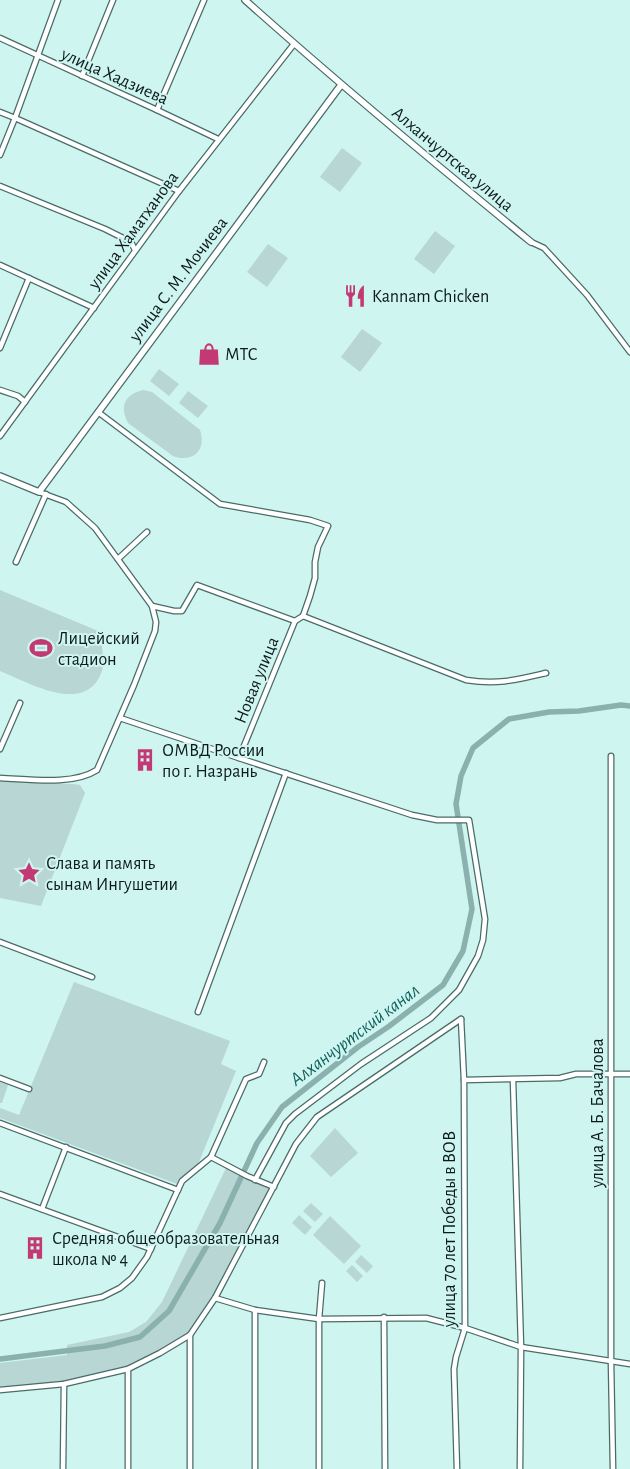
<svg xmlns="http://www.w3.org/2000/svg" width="630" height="1469" viewBox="0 0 630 1469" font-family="'Alegreya Sans',sans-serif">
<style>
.green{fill:#b7d6d4}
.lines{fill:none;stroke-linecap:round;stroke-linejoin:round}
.canal{stroke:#8ab1ae;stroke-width:5.5}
.minor-casing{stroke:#4a6b69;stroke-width:7}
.tertiary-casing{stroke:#4a6b69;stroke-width:8}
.minor{stroke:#fff;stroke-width:4.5}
.tertiary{stroke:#fff;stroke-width:5.5}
.labels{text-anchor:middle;stroke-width:4;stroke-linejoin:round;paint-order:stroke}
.street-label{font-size:18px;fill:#0d1b1a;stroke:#cff5f1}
.poi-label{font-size:18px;fill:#0d1b1a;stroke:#cff5f1;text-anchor:start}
.water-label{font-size:19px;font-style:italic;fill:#12615e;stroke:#cff5f1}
</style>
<rect width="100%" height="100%" fill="#cff5f1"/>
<g class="green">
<polygon points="342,148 362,163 340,192 320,177"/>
<polygon points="435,231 455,246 434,274 414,259"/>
<polygon points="268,244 288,258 267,287 247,272"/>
<polygon points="362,329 382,343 360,372 341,357"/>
<polygon points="159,369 179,384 169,396 150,381"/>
<path d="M143 390 152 392 200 430C207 451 192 463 173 456L128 423C119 405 125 395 143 390Z"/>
<polygon points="188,391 208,406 198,418 179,403"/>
<path d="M0 590 103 633C99 645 106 656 102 671 86 717 28 682 0 671Z"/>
<polygon points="0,781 73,784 80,785 85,793 41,906 0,898"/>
<polygon points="74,982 230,1041 221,1064 236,1071 197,1167 179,1179 177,1184 0,1118 0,1108 19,1115"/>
<polygon points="0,1082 8,1085 2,1103 0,1103"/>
<polygon points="335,1128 358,1153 331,1177 310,1156"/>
<polygon points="227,1166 274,1187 215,1298 190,1335 128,1369 64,1384 0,1390 0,1363 67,1355 67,1345 129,1332 146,1322 162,1302"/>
<polygon points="311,1203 323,1214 315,1222 303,1211"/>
<polygon points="299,1215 312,1227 305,1235 292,1223"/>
<polygon points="330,1216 361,1246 344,1264 313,1235"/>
<polygon points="361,1255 373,1266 367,1273 355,1262"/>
<polygon points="352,1265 363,1276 357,1282 346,1271"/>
</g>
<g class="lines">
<polyline class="canal" points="0,1359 105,1346 140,1337 169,1311 220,1223 257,1143 282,1107 358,1047 388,1027 443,985 463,951 472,909 456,804 461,776 473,748 509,719 549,712 579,711 621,705 630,706"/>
<defs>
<g id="minor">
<polyline points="0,38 157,110 218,139"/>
<polyline points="82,76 113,0"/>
<polyline points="157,110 204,0"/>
<polyline points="0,112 15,118 179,191"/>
<polyline points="0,155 15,118 58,0"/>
<polyline points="0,186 105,229 131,242 135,250"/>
<polyline points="531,242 544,248 587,295 630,352"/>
<polyline points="0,265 94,308"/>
<polyline points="0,348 29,278"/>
<polyline points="0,390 18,396 25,402"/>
<polyline points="98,412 220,504 310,520 328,526 318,547 315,562 315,578 310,596 303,616 295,621 239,758 120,718"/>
<polyline points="0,436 179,191 294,44"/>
<polyline points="118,559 147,532"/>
<polyline points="16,562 46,494"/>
<polyline points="152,606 174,611 182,611 197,585 295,621"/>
<path d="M303 616 466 680C497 685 516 680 546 673"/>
<polyline points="0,749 20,703"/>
<polyline points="611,756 611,1361 613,1469"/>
<polyline points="239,758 412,815 437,820 469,820 485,919 483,940 478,956 459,990 431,1018 361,1064 295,1114 286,1123 255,1180"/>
<path d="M0 778C29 779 72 786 97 770L134 685 155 631 156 622 152 606 95 528 66 502 39 492"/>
<polyline points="0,942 92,977"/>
<polyline points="198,1012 286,773"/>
<polyline points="0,1078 29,1089"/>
<polyline points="464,1080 560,1078 576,1074 630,1074"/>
<polyline points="513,1080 521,1347 520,1469"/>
<polyline points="0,1123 178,1190"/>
<polyline points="211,1157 247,1176 274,1187"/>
<polyline points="0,1194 151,1249"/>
<polyline points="42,1209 66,1147"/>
<polyline points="215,1298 255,1310 319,1319 426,1318 465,1328 521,1347 630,1364"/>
<polyline points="384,1317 385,1469"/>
<polyline points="0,1318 102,1297 120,1288 132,1278 147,1257 182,1181 211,1157 246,1079 259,1074 264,1062"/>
<polyline points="190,1335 190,1469"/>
<polyline points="0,1390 64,1384 128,1369 160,1353 190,1335 215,1298 296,1144 317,1117 461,1019"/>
<polyline points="63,1469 64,1384"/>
<polyline points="128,1469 128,1369"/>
<polyline points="255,1469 255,1310"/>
<polyline points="319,1469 319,1319 322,1283"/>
<polyline points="457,1469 454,1369 456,1357 465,1328 464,1080 461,1019"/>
</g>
<g id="tertiary">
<path d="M245 0C338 83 434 163 531 242"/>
<polyline points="0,476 39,492 341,85"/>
</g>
</defs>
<use href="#minor" class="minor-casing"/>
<use href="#tertiary" class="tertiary-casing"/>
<use href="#minor" class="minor"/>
<use href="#tertiary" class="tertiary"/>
</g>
<defs>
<symbol id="restaurant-bare" viewBox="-9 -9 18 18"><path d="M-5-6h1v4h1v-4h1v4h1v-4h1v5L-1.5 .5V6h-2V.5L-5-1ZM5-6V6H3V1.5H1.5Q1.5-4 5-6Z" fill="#c33973" stroke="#cff5f1" stroke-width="2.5" paint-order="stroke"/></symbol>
<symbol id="shop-bare" viewBox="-9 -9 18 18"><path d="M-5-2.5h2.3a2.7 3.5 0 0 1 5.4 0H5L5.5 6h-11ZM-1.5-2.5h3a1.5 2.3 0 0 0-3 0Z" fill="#c33973" stroke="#cff5f1" stroke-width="2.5" paint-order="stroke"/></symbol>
<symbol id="stadium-bare" viewBox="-9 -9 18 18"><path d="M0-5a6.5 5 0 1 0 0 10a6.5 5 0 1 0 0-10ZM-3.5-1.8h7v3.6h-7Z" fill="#c33973" stroke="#cff5f1" stroke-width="2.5" paint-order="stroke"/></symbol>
<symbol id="building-bare" viewBox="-9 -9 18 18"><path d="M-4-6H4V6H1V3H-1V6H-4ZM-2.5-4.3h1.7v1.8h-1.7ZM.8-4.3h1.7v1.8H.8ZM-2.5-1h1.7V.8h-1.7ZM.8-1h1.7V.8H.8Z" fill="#c33973" stroke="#cff5f1" stroke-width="2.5" paint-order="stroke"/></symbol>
<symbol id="sight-bare" viewBox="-9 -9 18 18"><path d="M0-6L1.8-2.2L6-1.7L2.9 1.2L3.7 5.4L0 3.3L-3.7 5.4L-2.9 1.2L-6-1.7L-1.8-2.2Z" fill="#c33973" stroke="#cff5f1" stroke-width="2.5" paint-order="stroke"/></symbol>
</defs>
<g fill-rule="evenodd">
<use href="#restaurant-bare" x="339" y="280" width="32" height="32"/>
<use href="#shop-bare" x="193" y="338" width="32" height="32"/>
<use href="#stadium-bare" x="25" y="632" width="32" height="32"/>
<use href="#building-bare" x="129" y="744" width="32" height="32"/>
<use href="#sight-bare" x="13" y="857" width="32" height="32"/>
<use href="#building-bare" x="19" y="1232" width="32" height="32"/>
</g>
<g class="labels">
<g class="street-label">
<text transform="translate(115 76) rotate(24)" y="6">улица Хадзиева</text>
<text transform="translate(453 159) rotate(40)" y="6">Алханчуртская улица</text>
<text transform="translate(133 230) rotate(-54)" y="6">улица Хаматханова</text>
<text transform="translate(178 279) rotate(-53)" y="6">улица С. М. Мочиева</text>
<text transform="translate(256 680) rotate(-68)" y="6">Новая улица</text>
<text transform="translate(597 1113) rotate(-90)" y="6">улица А. Б. Бачалова</text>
<text transform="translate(449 1229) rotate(-90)" y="6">улица 70 лет Победы в ВОВ</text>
</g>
<g class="poi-label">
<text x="372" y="302">Kannam Chicken</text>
<text x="225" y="360">МТС</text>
<text x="58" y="644">Лицейский<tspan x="58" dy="21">стадион</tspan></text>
<text x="162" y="756">ОМВД России<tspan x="162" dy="21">по г. Назрань</tspan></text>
<text x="46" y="869">Слава и память<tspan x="46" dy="21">сынам Ингушетии</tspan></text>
<text x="52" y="1244">Средняя общеобразовательная<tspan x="52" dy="21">школа № 4</tspan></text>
</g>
<g class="water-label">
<text transform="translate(354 1034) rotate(-37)" y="7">Алханчуртский канал</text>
</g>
</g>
</svg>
